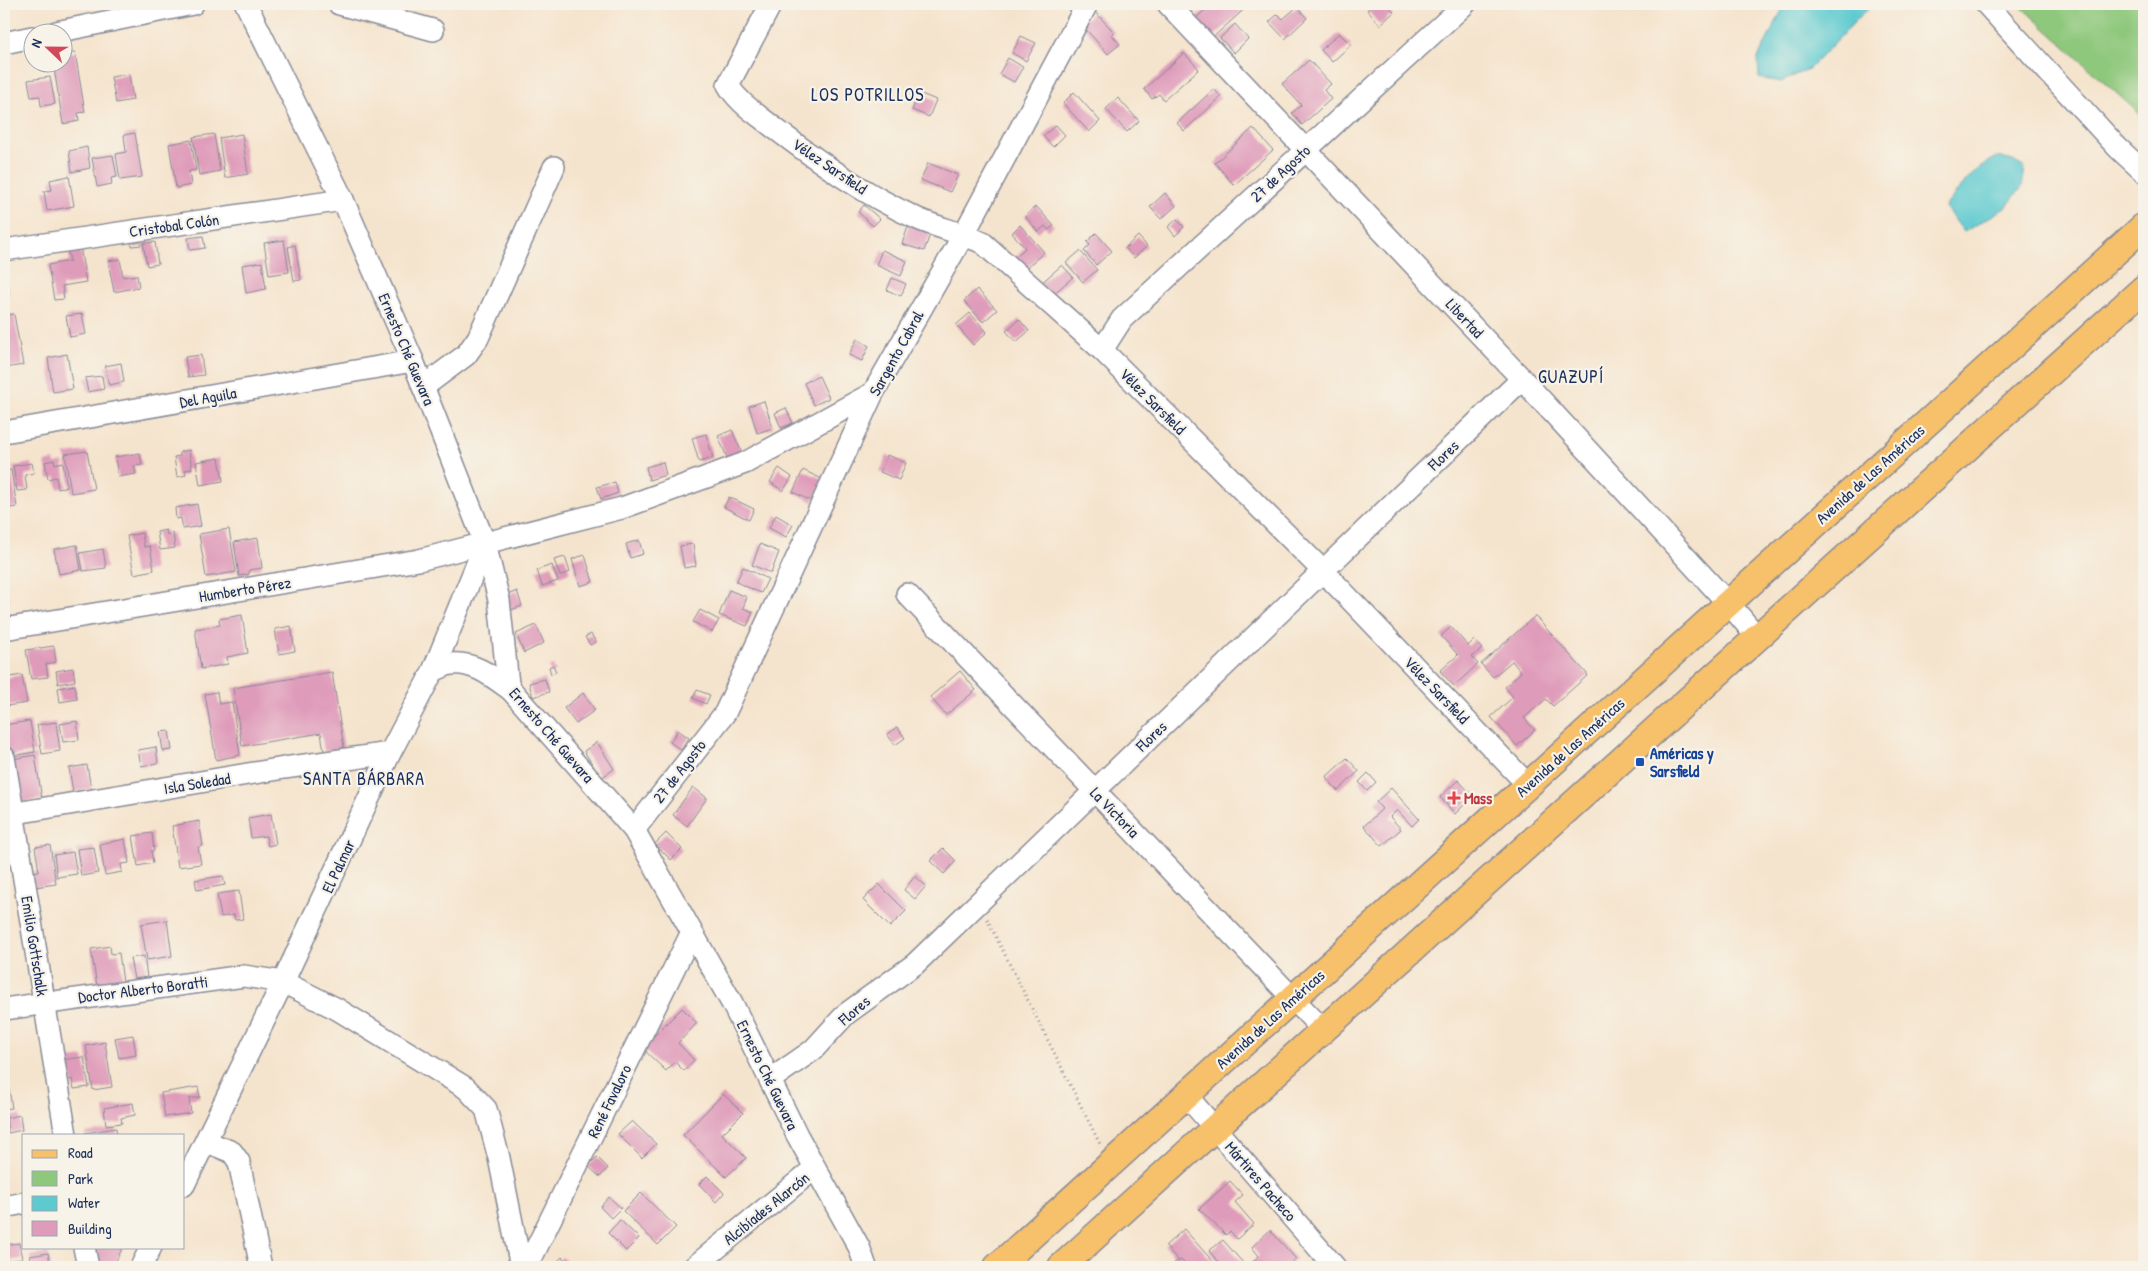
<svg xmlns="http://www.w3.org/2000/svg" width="2148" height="1271" viewBox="0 0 2148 1271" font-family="'Patrick Hand',sans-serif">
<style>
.green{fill:#8ec87c;stroke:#547c6d}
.water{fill:#5dcad0;stroke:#3c7c97}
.building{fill:#df9bba}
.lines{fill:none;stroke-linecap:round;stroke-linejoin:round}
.minor-casing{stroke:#888a96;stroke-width:24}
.major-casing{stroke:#888a96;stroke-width:29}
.path{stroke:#888a96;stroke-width:3;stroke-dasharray:1 4;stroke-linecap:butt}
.minor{stroke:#fff;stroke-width:21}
.major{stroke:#f7c06b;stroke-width:26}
.transit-dot{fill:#1a4fb4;stroke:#f7f3e8;stroke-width:2}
.health-dot{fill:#e0444e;stroke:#f7f3e8;stroke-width:2}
.labels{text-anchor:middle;stroke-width:4.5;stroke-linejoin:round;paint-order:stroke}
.street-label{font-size:16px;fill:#1b2f5e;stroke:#f7f3e8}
.transit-label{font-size:16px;font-weight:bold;fill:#164399;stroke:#f7f3e8;text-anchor:start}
.health-label{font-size:16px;font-weight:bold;fill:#be3a42;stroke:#f7f3e8;text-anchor:start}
.neighbourhood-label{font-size:18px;letter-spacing:1px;fill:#1b2f5e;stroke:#f7f3e8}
</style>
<rect width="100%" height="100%" fill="#f7f3e8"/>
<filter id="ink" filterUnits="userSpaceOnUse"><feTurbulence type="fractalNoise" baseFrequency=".02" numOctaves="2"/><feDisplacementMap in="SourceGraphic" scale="10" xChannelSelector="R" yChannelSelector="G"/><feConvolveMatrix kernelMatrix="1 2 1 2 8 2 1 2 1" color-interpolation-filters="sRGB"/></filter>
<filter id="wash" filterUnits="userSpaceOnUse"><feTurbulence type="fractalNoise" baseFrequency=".0096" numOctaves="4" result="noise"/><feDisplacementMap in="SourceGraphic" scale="20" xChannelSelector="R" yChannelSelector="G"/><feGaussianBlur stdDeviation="1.12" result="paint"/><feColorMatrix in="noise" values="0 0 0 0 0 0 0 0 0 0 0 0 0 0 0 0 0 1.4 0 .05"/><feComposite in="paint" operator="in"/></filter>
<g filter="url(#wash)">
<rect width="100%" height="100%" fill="#f5e4cd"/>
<polygon class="green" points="2018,4 2144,4 2144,118"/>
<g class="water">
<polygon points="1785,4 1872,4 1810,68 1781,82 1759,78 1758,58"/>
<path d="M1997 157 2013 161 2025 168 2022 187 2005 208 1964 232 1945 207C1961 186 1974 169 1997 157Z"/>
</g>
<g id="blocks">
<g class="building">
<polygon points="1203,4 1250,4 1211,39 1194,20 1207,8"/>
<polygon points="1374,4 1387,4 1394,12 1380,25 1367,10"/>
<polygon points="1297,7 1307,18 1285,39 1269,22 1278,14 1283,19"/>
<polygon points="1095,12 1114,32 1112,35 1120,44 1108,54 1081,24"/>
<polygon points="1235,24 1248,39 1234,53 1220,38"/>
<polygon points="1339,33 1351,45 1332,62 1321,50"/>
<polygon points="1021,36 1036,43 1026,61 1012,53"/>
<polygon points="75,52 85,112 78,113 79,121 63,124 53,62 62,62 62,54"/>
<polygon points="1184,53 1199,69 1164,100 1159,94 1152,99 1144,89"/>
<polygon points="1008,58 1023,67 1014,82 999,74"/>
<polygon points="1309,60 1331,84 1324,90 1331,99 1302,125 1292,113 1301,105 1282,84"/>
<polygon points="129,74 133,100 116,103 111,77"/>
<polygon points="50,77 55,104 41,106 40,96 31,97 28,80"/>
<polygon points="1214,89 1221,97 1184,131 1177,123"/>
<polygon points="1074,92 1100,121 1089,132 1063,103"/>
<polygon points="919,93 936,100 929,117 912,110"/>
<polygon points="1118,98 1139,121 1127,132 1106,109"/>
<polygon points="1056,125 1065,135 1053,147 1043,136"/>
<polygon points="1253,128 1273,150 1234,185 1215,163"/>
<polygon points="135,133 142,177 120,180 116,154 126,152 124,135"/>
<polygon points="214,134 220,171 199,175 193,137"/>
<polygon points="242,134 248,174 225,178 219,138"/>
<polygon points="191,140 196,170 189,171 191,185 176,188 169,144"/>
<polygon points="87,147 90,168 72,172 69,151"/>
<polygon points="113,155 117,177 111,178 112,184 97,187 92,158"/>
<polygon points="928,163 958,175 950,192 921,180"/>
<polygon points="69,176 74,206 47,211 44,191 52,190 50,180"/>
<polygon points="1165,193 1176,206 1161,219 1150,207"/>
<polygon points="864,205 880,219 873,226 858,212"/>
<polygon points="1036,206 1054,226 1048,230 1045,226 1038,232 1025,216"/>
<polygon points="1177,219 1184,227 1175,236 1168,227"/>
<polygon points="909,224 931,232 924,251 902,244"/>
<polygon points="1020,225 1044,252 1024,270 1014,258 1025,248 1012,233"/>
<polygon points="1096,233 1112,251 1096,265 1084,251 1090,245 1087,242"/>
<polygon points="203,236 205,248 190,250 188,238"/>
<polygon points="1138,236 1147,246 1134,258 1125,248"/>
<polygon points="140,238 141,245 132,246 131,239"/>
<polygon points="284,240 289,272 269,275 264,243"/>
<polygon points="155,242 158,264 147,266 143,243"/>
<polygon points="295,245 301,280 294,281 288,247"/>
<polygon points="80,246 86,282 62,286 64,299 54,300 48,265 70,261 67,248"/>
<polygon points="882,250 907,261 901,276 876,265"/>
<polygon points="1080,251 1097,270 1083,282 1066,263"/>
<polygon points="120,259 123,277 137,275 139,287 114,292 108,261"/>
<polygon points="262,262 266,289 246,293 242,265"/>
<polygon points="1062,265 1073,277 1051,296 1040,284"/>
<polygon points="4,267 9,295 4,296"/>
<polygon points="892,278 906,284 901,296 887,290"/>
<polygon points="977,289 997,310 983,322 964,301"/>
<polygon points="970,313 987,332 973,345 956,325"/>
<polygon points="14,314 23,365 5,368 4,315"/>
<polygon points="82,314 86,334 70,337 66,316"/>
<polygon points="1019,319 1029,331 1016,342 1006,331"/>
<polygon points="857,339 869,346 862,361 849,355"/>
<polygon points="67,354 73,389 53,392 48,358"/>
<polygon points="201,355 204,375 188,377 185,357"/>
<polygon points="121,363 124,382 109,385 105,366"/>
<polygon points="102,376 104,389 88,392 85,378"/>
<polygon points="819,376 829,398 814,405 804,383"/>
<polygon points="764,401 773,428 757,433 749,406"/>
<polygon points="786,408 793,423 781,428 775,413"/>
<polygon points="732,430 742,453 728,460 718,436"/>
<polygon points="706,434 713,458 699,462 692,438"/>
<polygon points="189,450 192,469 185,470 186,475 177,477 174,457 180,456 180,452"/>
<polygon points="87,451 94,489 71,493 65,454"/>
<polygon points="140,453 142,465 134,466 136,474 118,477 115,457"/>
<polygon points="887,455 906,463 899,480 880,472"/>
<polygon points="219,458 223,481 200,485 196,462"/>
<polygon points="54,460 55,464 63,462 67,487 58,489 56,477 48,479 45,462"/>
<polygon points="663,462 666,475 649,480 646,467"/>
<polygon points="32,463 34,473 25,475 27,490 17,491 13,466"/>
<polygon points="779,468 792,477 783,491 770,482"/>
<polygon points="11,470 17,507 4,509 4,471"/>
<polygon points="803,470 824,480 813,502 793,492"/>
<polygon points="615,482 618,493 601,499 597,487"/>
<polygon points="729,497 754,509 749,520 724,507"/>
<polygon points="197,504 201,526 183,529 181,518 176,519 175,508"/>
<polygon points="776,515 793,525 786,537 769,528"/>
<polygon points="229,529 236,572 206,577 199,534"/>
<polygon points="166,530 167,535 173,533 175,548 160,550 157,532"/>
<polygon points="142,533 144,547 150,546 154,570 134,574 127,536"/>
<polygon points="258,538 262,568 249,570 249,574 239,576 234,542"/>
<polygon points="639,540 643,554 630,558 626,544"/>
<polygon points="693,544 696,566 684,568 680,546"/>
<polygon points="760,544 779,552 771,573 752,565"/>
<polygon points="77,545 81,570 59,574 54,549"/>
<polygon points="103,549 106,568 83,571 80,553"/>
<polygon points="585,555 593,582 580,586 572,559"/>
<polygon points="565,557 570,572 560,576 554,560"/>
<polygon points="552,565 558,581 542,586 537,570"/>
<polygon points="743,567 768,579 761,593 736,582"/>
<polygon points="6,583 9,603 4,604 4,584"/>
<polygon points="729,590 747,597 743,608 753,612 747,626 719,615"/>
<polygon points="517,591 522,606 511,610 505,596"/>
<polygon points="700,610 719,620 712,632 693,622"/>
<polygon points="242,615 248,653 227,657 228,664 201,669 195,629 220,625 219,619"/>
<polygon points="1535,616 1588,675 1553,706 1546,699 1524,718 1535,730 1517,746 1491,717 1513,697 1505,687 1521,672 1512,661 1493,677 1481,664"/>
<polygon points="536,625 544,643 524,653 516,634"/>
<polygon points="291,626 295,651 279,654 275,629"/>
<polygon points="1451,627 1468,646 1474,640 1482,649 1472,657 1478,664 1454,686 1440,671 1458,655 1441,636"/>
<polygon points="591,634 596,642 590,645 585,637"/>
<polygon points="54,646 56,662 46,664 48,677 31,679 26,650"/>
<polygon points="553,665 556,672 551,674 549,667"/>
<polygon points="73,668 75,681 58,684 56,671"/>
<polygon points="960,671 976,690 946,715 930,697"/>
<polygon points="332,672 344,748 324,751 321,733 242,746 233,688"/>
<polygon points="22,675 27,703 6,706 4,678"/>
<polygon points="545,679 549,692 533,697 529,683"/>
<polygon points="75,685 77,699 60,702 58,688"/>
<polygon points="697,690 710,695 706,704 693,698"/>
<polygon points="217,692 219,704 232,702 240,755 216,760 205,694"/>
<polygon points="583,693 595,710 576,724 564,708"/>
<polygon points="30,721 35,752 12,756 4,752 4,725"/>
<polygon points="77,721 79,740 63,742 60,724"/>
<polygon points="56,722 60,751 42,754 37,725"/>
<polygon points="897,727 905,738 895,745 887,734"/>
<polygon points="678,730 689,738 681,750 670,742"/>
<polygon points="169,731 172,750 163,751 160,732"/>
<polygon points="597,742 614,769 601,778 584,751"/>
<polygon points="156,747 158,763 141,766 138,750"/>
<polygon points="35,755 42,799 18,803 12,759"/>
<polygon points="1347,758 1359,771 1338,791 1326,777"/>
<polygon points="87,765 91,789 73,792 69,768"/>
<polygon points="1368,773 1376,782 1367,791 1359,782"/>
<polygon points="1458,780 1473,796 1455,814 1440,797"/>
<polygon points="693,787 707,798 687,826 673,815"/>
<polygon points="1391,788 1419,819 1412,826 1397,810 1390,817 1401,829 1382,846 1364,826 1382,809 1376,802"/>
<polygon points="271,814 276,844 268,846 266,836 251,838 248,818"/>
<polygon points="199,821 203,846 198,847 201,864 178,867 172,826"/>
<polygon points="152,833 154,851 151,851 153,863 138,866 133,836"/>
<polygon points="666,833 682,849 671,860 655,844"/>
<polygon points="125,839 129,863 121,864 122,872 105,875 100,844"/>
<polygon points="50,845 56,884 35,887 32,872 39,871 35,847"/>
<polygon points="94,847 98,873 81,876 77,849"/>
<polygon points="943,848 956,861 944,874 930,861"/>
<polygon points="73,852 77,874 57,877 54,855"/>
<polygon points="223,876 225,885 197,890 195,880"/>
<polygon points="915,876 926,886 915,899 904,890"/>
<polygon points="879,884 906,911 890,927 863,900"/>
<polygon points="239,891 243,919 235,920 234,915 221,917 217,894"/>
<polygon points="167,920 172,956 147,960 141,924"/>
<polygon points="110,946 111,954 119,953 123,982 97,986 91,949"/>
<polygon points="144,956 147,977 134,979 130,958"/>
<polygon points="682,1008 697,1023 678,1043 694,1060 684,1071 675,1062 666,1071 642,1048"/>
<polygon points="133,1035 136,1055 119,1058 115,1038"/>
<polygon points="105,1042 112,1087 93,1090 86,1046"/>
<polygon points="84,1057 89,1087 74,1089 72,1079 64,1081 61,1060"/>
<polygon points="198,1087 200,1097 189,1099 191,1113 165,1117 161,1093"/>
<polygon points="9,1089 12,1108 4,1109 4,1090"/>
<polygon points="723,1094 743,1113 722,1134 746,1158 726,1177 683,1135"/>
<polygon points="133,1103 135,1115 121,1118 122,1123 106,1125 104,1108"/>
<polygon points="20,1115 22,1130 8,1133 6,1118"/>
<polygon points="632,1121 656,1144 642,1158 618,1134"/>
<polygon points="116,1128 117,1135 85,1135 85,1133"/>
<polygon points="597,1157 608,1168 600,1177 588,1166"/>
<polygon points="707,1176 724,1193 716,1202 699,1184"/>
<polygon points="1230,1181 1243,1195 1235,1202 1254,1224 1237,1239 1230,1231 1226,1235 1199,1209"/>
<polygon points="641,1193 676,1227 658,1245 623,1211"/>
<polygon points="609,1197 621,1208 611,1218 600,1207"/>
<polygon points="620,1220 639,1238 626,1251 608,1233"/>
<polygon points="1184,1229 1216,1265 1213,1267 1188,1267 1181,1260 1179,1261 1165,1246"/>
<polygon points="1270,1230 1296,1259 1287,1267 1251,1267 1249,1265 1259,1256 1252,1247"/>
<polygon points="1223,1240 1244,1264 1241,1267 1223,1267 1209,1251"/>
<polygon points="19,1243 22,1259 6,1261 4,1245"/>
<polygon points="89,1247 123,1247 113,1267 92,1267"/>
<polygon points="48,1253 51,1267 32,1267 30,1256"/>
<polygon points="562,1257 572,1267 552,1267"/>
<polygon points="1177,1261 1182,1267 1169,1267"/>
</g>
</g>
</g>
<g filter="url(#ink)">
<use href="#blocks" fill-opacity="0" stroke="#888a96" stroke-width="1"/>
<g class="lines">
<defs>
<g id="minor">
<polyline points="246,4 343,200 413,361 485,544 499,600 508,684 511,690 634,830 732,1003 797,1135 859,1247 866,1267"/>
<polyline points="339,4 433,30"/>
<path d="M771 4 728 85C738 102 754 112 769 124 815 159 865 195 918 219 939 228 962 233 983 243L1102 350 1323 571 1528 785"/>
<polyline points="1168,4 1522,379 1737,613 1757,637"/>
<polyline points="1986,4 2118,148 2144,172"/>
<polyline points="56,32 193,4"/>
<polyline points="4,43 32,37"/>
<polyline points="4,250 343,200"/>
<polyline points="1102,350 1122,319 1465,4"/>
<polyline points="423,387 466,355 478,338 554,167"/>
<polyline points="4,432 413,361"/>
<polyline points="907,594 1323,1030"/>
<polyline points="4,629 419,560 622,508 745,463 873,393"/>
<path d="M433 671C439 669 445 665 451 664 474 661 494 678 511 690"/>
<polyline points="4,757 66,1135"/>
<polyline points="4,815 284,768 390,753"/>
<polyline points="634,830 725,713 873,393 964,234 1087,4"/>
<polyline points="4,1009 244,976 283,982 337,1009 466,1088 486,1109 499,1158 521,1267"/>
<polyline points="770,1080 813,1050 846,1014 915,964 1522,379"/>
<polyline points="1186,1095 1335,1267"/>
<polyline points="207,1142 232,1152 239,1162 261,1267"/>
<polyline points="184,1185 283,982 390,753 433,671 485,544"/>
<polyline points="4,1207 24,1203"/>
<polyline points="84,1247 88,1267"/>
<polyline points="141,1267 151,1247"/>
<polyline points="527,1267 691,934"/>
<polyline points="694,1267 815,1168"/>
</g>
<g id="major">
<polyline points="997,1267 2144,226"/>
<polyline points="1061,1267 2144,288"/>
</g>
</defs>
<use href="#minor" class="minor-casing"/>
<use href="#major" class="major-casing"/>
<polyline class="path" points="987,919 1101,1146"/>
<use href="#minor" class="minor"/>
<use href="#major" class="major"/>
</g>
</g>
<rect class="transit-dot" x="1635" y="757" width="10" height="10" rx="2.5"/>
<path class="health-dot" d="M1451.5 790.5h5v5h5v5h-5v5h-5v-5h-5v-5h5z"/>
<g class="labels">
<g class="street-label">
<text transform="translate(830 166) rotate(34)" y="6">Vélez Sarsfield</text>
<text transform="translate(1280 173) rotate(-43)" y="6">27 de Agosto</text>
<text transform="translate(174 225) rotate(-8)" y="6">Cristobal Colón</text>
<text transform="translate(1465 318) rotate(47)" y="6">Libertad</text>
<text transform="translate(407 349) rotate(67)" y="6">Ernesto Ché Guevara</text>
<text transform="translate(896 353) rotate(-61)" y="6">Sargento Cabral</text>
<text transform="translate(208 397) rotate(-10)" y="6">Del Aguila</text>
<text transform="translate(1153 401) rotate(45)" y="6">Vélez Sarsfield</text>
<text transform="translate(1443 455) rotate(-44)" y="6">Flores</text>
<text transform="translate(1870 474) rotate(-42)" y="6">Avenida de Las Américas</text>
<text transform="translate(245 589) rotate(-9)" y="6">Humberto Pérez</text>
<text transform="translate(1437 690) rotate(46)" y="6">Vélez Sarsfield</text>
<text transform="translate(552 735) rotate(49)" y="6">Ernesto Ché Guevara</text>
<text transform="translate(1151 736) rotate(-44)" y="6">Flores</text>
<text transform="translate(1570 747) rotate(-42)" y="6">Avenida de Las Américas</text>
<text transform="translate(679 771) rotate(-52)" y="6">27 de Agosto</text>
<text transform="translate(197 783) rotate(-9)" y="6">Isla Soledad</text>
<text transform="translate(1115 812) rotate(46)" y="6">La Victoria</text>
<text transform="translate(338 866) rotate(-65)" y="6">El Palmar</text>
<text transform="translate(35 946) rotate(81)" y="6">Emilio Gottschalk</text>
<text transform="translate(143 989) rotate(-7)" y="6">Doctor Alberto Boratti</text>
<text transform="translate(854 1010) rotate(-41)" y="6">Flores</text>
<text transform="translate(1270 1019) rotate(-42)" y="6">Avenida de Las Américas</text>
<text transform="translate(768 1075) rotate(64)" y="6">Ernesto Ché Guevara</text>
<text transform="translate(609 1101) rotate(-64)" y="6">René Favaloro</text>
<text transform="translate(1261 1181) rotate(49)" y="6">Mártires Pacheco</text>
<text transform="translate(766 1208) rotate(-39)" y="6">Alcibíades Alarcón</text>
</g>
<g class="transit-label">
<text x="1650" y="759">Américas y<tspan x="1650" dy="18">Sarsfield</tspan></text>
</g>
<g class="health-label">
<text x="1464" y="804">Mass</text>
</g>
<g class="neighbourhood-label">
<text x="868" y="101">LOS POTRILLOS</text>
<text x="1571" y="383">GUAZUPÍ</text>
<text x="364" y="785">SANTA BÁRBARA</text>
</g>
</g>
<rect width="2148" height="1271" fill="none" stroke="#f7f3e8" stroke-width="20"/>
<rect x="22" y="1134" width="162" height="115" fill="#f7f3e8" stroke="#9fa5b1"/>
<rect x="32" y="1150" width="25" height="8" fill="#f7c06b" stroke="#9fa5b1"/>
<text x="68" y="1158" font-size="15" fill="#1b2f5e">Road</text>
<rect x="32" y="1171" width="25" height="15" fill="#8ec87c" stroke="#9fa5b1"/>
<text x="68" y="1184" font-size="15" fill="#1b2f5e">Park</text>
<rect x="32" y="1196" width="25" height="15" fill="#5dcad0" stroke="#9fa5b1"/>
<text x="68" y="1208" font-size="15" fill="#1b2f5e">Water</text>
<rect x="32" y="1221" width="25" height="15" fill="#df9bba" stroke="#9fa5b1"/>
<text x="68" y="1234" font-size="15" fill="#1b2f5e">Building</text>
<g transform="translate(48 48) rotate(292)"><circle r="24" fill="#f7f3e8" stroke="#9fa5b1"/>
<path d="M0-4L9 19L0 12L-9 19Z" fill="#d1495b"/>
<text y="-8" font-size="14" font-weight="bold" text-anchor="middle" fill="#1b2f5e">N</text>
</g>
</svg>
